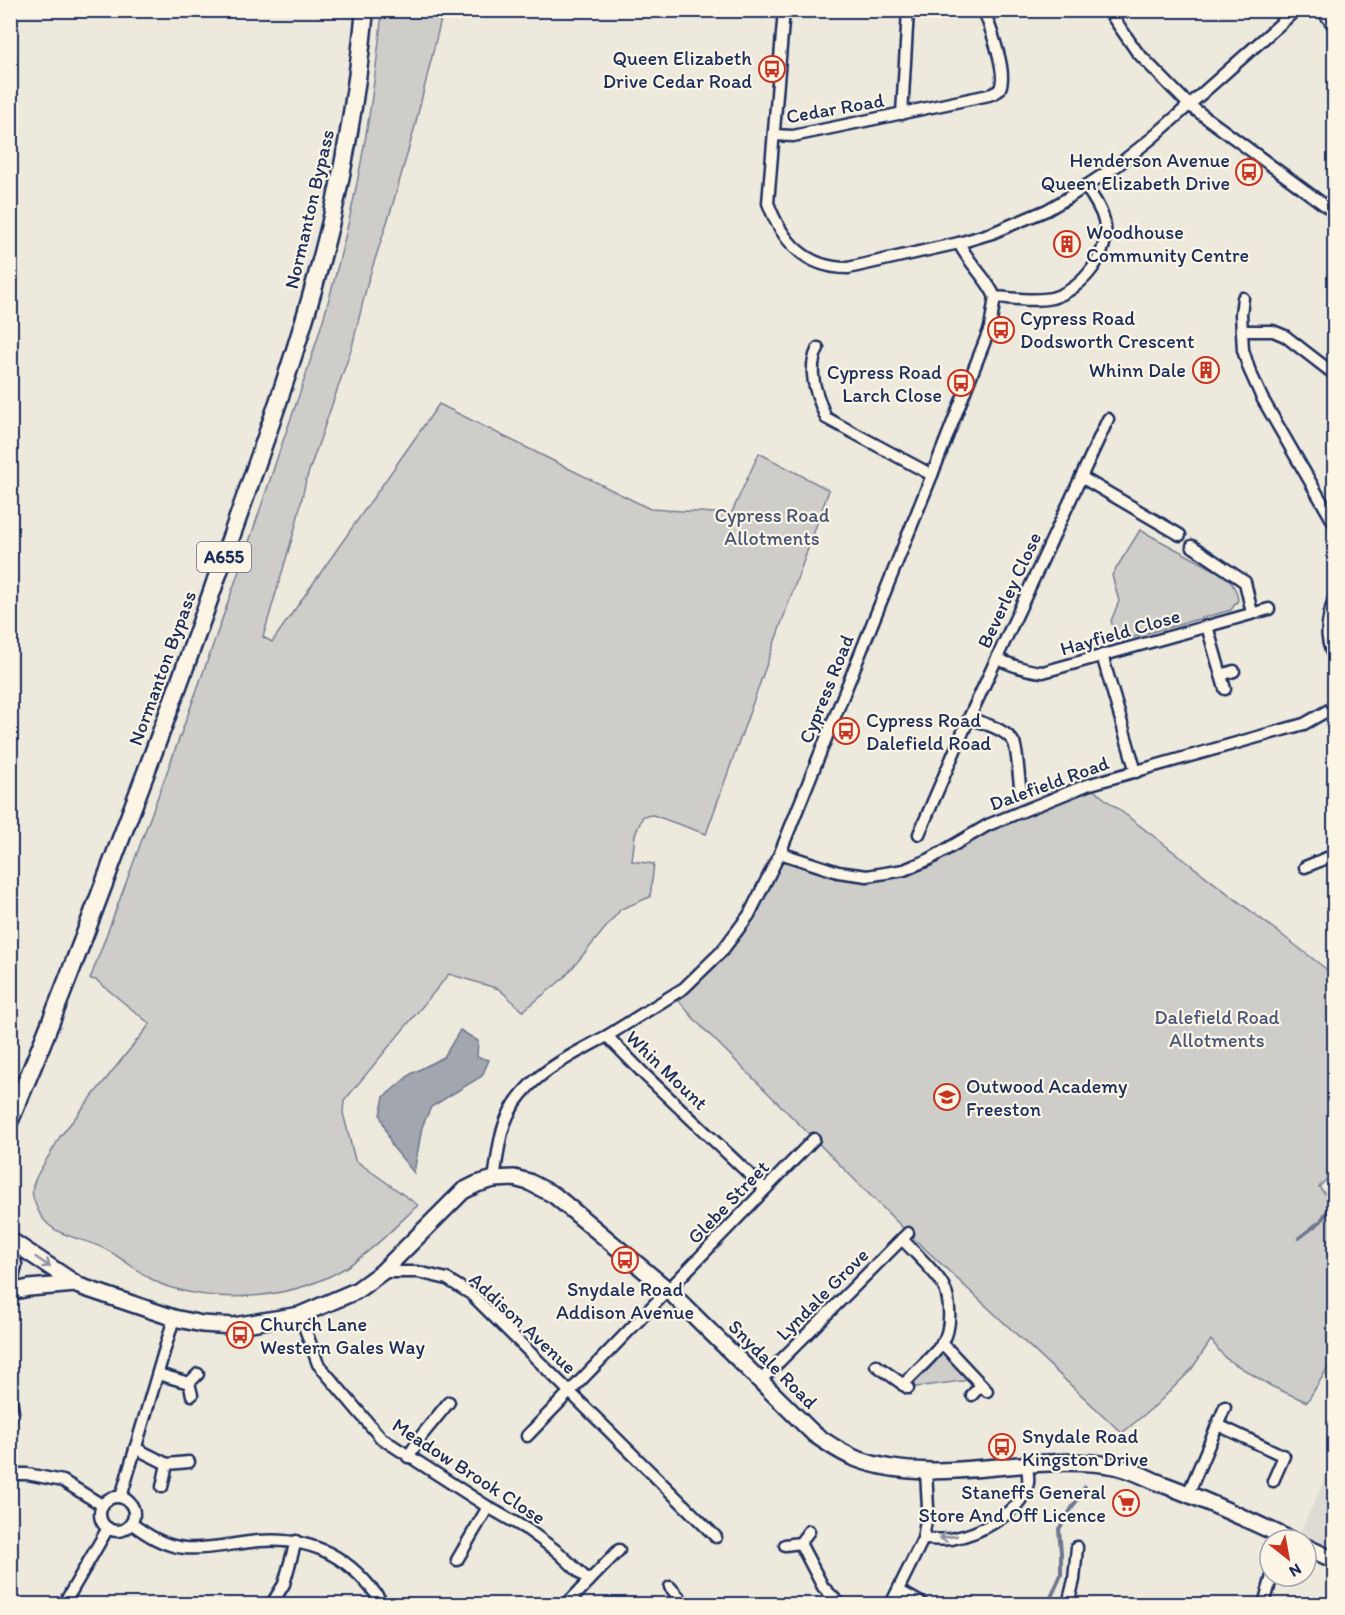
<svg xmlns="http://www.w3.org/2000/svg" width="1345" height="1615" viewBox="0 0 1345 1615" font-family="Itim,sans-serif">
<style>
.built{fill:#dedbd4}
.green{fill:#cfcdca;stroke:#757e94;stroke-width:1.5}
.water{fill:#a2a7af;stroke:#6c778f;stroke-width:1.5}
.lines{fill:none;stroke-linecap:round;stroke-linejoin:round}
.stream{stroke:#6c778f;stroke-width:4}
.street-casing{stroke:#1b2f5e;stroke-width:15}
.secondary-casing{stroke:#1b2f5e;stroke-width:20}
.primary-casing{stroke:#1b2f5e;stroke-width:21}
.street{stroke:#fcf5e5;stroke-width:10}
.secondary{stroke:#fcf5e5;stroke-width:15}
.primary{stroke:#fcf5e5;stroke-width:16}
.oneway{stroke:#8c92a2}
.labels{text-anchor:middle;stroke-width:4.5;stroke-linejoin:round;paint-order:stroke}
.shield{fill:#fcf5e5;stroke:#5e6a86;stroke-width:1.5}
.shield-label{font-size:18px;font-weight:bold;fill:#1b2f5e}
.poi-label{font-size:20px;fill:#1b2f5e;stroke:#fcf5e5;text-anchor:start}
.street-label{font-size:20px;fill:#1b2f5e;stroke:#fcf5e5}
.park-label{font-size:20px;fill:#485679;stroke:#fcf5e5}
</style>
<rect width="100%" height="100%" fill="#eee9dd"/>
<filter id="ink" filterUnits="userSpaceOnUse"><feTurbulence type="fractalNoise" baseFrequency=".0167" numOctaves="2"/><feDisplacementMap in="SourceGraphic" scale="12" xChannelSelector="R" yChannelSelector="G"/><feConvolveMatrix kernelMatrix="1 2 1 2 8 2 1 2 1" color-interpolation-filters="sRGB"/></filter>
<g filter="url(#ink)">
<polygon class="built" points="1334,1461 1334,1560 1306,1540 1296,1540"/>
<g class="green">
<path d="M382 11H443L414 130 392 207 368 281 352 347 306 480 296 525 263 637 272 642 439 404 650 509 731 514 759 453 829 490 706 834 653 815 643 816 635 835 632 861 654 864 650 897 621 909 564 978 523 1011 499 989 449 974 344 1101 343 1113 355 1160 418 1205C395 1227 372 1251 345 1268 295 1298 227 1304 172 1288 147 1281 128 1261 105 1249 80 1236 49 1238 37 1208 34 1201 31 1194 33 1186 37 1170 52 1154 59 1138L150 1024 96 980 90 979C153 811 216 642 273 471 283 438 296 407 306 374 345 257 371 134 382 11Z"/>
<polygon points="1140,530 1228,577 1236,591 1238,600 1231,610 1119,641 1111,621 1119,601 1112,575"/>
<polygon points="1087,785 1334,975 1334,1172 1319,1187 1334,1204 1334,1358 1307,1402 1271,1386 1225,1358 1211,1340 1191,1370 1156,1405 1122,1433 908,1233 696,1021 674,995 722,951 780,853 838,872 904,870 964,838"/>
<polygon points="942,1343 977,1379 909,1388 903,1385"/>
</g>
<polygon class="water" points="460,1030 478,1041 477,1057 489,1060 482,1076 431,1107 422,1127 414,1173 392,1146 380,1115 384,1097 411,1074 444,1057"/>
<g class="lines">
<g class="stream">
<polyline points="1299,1238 1321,1221 1334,1200"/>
<polyline points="1048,1604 1061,1575 1061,1553 1059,1529 1085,1487"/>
</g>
<defs>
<g id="street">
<path d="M784 10 768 203C782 241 805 268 848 268L959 243 992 233 1047 210 1066 199 1118 165 1152 138 1296 10"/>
<polyline points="1108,10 1137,52 1189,105 1334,212"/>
<polyline points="1322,10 1334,26"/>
<polyline points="902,114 908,10"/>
<path d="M774 135 793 136 989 95C992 94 995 93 998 91 1011 78 989 26 984 10"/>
<path d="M959 243C969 264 987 278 995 297 1013 298 1034 302 1052 298 1083 289 1112 253 1104 220 1100 207 1093 197 1086 187"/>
<polyline points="1243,298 1241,314 1243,350 1249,369 1262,398 1334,523"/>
<polyline points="1242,331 1273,331 1285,336 1334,374"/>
<path d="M818 348C806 371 817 396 826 418L932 475"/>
<polyline points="1081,477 1180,535"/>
<polyline points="1192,546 1245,582 1252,613"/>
<path d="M1334 598C1328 619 1323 637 1334 657"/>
<polyline points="1207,626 1225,689"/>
<polyline points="1102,655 1136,772"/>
<path d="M998 659C1013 666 1026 671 1043 672L1269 609"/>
<polyline points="1221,675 1234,671"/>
<path d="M969 718C982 723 1007 729 1014 743 1018 752 1018 778 1021 790"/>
<polyline points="919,834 969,718 1108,419"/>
<polyline points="780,853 838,872 867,876 904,870 930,859 988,825 1087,785 1304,724 1334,707"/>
<polyline points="1305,867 1334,855"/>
<polyline points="607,1036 684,988 722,951 749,915 780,853 932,475 990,328 995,297"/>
<path d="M494 1179C497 1162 498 1145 503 1129 517 1080 566 1058 607 1036L645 1075 765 1189"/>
<path d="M902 1239C913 1251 936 1272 943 1285 951 1300 952 1329 942 1344 931 1358 916 1371 903 1385"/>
<polyline points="382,1272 418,1272 447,1279 471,1294 716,1537"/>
<polyline points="300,1315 318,1364 381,1438 488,1507 528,1530 558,1552 589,1581 619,1550"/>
<polyline points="942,1343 987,1391"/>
<polyline points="876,1365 908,1388"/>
<polyline points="158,1374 189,1383"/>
<polyline points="760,1381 908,1233"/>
<polyline points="10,1393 13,1412 10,1419"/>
<polyline points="192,1395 189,1383 198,1374"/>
<polyline points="972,1395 981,1385"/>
<polyline points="1218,1425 1284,1456 1273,1481"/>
<polyline points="527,1436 814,1139"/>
<polyline points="135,1448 167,1464 189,1462"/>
<polyline points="408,1457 422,1435 449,1402"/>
<polyline points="10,1474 27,1474 63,1481 102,1505"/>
<polyline points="162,1487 167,1464"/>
<polyline points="1188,1494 1225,1407"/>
<polyline points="121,1497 174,1318"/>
<circle cx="117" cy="1514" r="17"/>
<path d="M131 1523C147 1535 164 1546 185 1548 210 1550 234 1543 259 1541 315 1537 352 1558 383 1604"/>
<path d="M923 1539C932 1539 943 1540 951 1539 979 1534 1022 1513 1028 1483 1029 1477 1027 1470 1027 1464"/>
<polyline points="800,1543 823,1587 840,1604"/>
<polyline points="785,1545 800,1543 809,1531"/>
<polyline points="457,1560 488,1507"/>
<polyline points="670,1587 685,1604"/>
<polyline points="898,1590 923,1604"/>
<polyline points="10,1602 15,1604"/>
<polyline points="273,1602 284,1584 296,1541"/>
<polyline points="64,1604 108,1528"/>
<polyline points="567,1604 589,1581"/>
<polyline points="891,1604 923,1539 928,1508 926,1471"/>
<polyline points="1068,1604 1074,1580 1077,1547"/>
<polyline points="1264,1604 1272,1576"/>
</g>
<g id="secondary">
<path d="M10 1240 79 1286 174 1318 202 1324 233 1326 300 1315 356 1291 382 1272 463 1191 477 1184 494 1179 514 1178 529 1182 554 1195 668 1290 814 1434C827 1443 841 1453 857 1459 936 1489 1032 1451 1115 1466 1131 1469 1147 1478 1162 1484 1206 1500 1249 1520 1291 1540"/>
<polyline points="10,1292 29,1288 76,1284"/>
<polyline points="1306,1547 1334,1560"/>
</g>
<g id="primary">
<path d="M10 1120C52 1023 89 924 126 825 158 741 190 656 219 571 256 466 295 361 323 253 344 174 357 92 365 10"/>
<polyline points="10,1250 13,1265 10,1279"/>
</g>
</defs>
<use href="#street" class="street-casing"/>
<use href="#secondary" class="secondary-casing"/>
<use href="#primary" class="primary-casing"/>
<use href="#street" class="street"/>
<use href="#secondary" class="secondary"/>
<use href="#primary" class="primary"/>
</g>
<defs><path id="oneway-shaft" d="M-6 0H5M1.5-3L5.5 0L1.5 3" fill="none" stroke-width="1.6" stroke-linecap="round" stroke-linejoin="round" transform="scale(1.5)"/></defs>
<g class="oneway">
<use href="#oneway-shaft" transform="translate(43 1262) rotate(34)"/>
<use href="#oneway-shaft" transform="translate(948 1537) rotate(172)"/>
</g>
</g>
<defs>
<symbol id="bus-ring" viewBox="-11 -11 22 22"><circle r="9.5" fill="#fcf5e5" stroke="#c8321e" stroke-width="1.5"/><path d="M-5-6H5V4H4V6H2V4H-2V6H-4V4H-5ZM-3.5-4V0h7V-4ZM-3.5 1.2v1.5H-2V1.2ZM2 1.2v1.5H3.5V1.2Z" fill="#c8321e"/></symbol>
<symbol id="building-ring" viewBox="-11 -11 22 22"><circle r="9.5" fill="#fcf5e5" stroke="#c8321e" stroke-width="1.5"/><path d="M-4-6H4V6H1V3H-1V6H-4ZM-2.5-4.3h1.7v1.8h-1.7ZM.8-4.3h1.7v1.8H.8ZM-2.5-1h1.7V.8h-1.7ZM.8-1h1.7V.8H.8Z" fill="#c8321e"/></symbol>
<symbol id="school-ring" viewBox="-11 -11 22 22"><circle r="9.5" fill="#fcf5e5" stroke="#c8321e" stroke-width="1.5"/><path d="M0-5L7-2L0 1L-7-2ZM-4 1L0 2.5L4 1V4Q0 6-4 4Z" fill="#c8321e"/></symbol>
<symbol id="supermarket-ring" viewBox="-11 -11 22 22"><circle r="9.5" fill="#fcf5e5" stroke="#c8321e" stroke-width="1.5"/><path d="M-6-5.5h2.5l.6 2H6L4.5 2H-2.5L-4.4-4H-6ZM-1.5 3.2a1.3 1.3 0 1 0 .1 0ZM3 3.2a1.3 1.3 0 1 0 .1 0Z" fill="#c8321e"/></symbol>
</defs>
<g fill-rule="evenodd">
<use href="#bus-ring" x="757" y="54" width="30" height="30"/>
<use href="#bus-ring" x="1234" y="157" width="30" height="30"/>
<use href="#building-ring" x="1052" y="229" width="30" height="30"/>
<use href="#bus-ring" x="986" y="315" width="30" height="30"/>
<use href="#building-ring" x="1191" y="355" width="30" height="30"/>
<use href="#bus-ring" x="946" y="368" width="30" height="30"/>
<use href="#bus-ring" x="831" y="716" width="30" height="30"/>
<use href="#school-ring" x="932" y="1082" width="30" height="30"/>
<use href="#bus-ring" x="610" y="1245" width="30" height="30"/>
<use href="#bus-ring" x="225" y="1320" width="30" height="30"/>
<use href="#bus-ring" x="987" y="1432" width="30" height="30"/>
<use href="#supermarket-ring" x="1111" y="1488" width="30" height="30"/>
</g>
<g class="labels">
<rect class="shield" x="197" y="542" width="54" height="30" rx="4.5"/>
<g class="shield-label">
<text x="224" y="563">A655</text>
</g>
<g class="poi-label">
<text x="752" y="65" text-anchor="end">Queen Elizabeth<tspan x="752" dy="23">Drive Cedar Road</tspan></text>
<text x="1230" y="167" text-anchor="end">Henderson Avenue<tspan x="1230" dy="23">Queen Elizabeth Drive</tspan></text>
<text x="1086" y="239">Woodhouse<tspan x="1086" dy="23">Community Centre</tspan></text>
<text x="1020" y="325">Cypress Road<tspan x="1020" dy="23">Dodsworth Crescent</tspan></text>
<text x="1186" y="377" text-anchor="end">Whinn Dale</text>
<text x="942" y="379" text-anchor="end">Cypress Road<tspan x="942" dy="23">Larch Close</tspan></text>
<text x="866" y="727">Cypress Road<tspan x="866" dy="23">Dalefield Road</tspan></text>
<text x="966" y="1093">Outwood Academy<tspan x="966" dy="23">Freeston</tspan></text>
<text x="625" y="1296" text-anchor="middle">Snydale Road<tspan x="625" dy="23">Addison Avenue</tspan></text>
<text x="260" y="1331">Church Lane<tspan x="260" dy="23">Western Gales Way</tspan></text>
<text x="1022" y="1443">Snydale Road<tspan x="1022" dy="23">Kingston Drive</tspan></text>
<text x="1106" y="1499" text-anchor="end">Staneffs General<tspan x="1106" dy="23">Store And Off Licence</tspan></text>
</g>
<g class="street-label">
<text transform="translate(835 108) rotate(-10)" y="7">Cedar Road</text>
<text transform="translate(309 209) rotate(-77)" y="7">Normanton Bypass</text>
<text transform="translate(1009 590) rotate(-65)" y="7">Beverley Close</text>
<text transform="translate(1120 632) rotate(-16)" y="7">Hayfield Close</text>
<text transform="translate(162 668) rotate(-70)" y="7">Normanton Bypass</text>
<text transform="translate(826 689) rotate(-68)" y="7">Cypress Road</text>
<text transform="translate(1049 783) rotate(-20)" y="7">Dalefield Road</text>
<text transform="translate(667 1070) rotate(44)" y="7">Whin Mount</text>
<text transform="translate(728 1202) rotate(-46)" y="7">Glebe Street</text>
<text transform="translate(822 1294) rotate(-45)" y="7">Lyndale Grove</text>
<text transform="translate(523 1323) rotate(43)" y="7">Addison Avenue</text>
<text transform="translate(773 1364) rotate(45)" y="7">Snydale Road</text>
<text transform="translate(469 1471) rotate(33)" y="7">Meadow Brook Close</text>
</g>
<g class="park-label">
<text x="772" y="522">Cypress Road<tspan x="772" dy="23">Allotments</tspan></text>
<text x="1217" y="1024">Dalefield Road<tspan x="1217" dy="23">Allotments</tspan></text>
</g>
</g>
<rect width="1345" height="1615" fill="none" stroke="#fcf5e5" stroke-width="36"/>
<rect x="18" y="18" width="1309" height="1579" fill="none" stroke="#1b2f5e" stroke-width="2" filter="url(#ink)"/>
<g transform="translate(1288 1558) rotate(149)"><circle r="28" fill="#fcf5e5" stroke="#a2a6af" stroke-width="1.5"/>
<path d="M0-4.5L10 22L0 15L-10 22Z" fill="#c8321e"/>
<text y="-9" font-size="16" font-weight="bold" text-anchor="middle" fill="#1b2f5e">N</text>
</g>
</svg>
